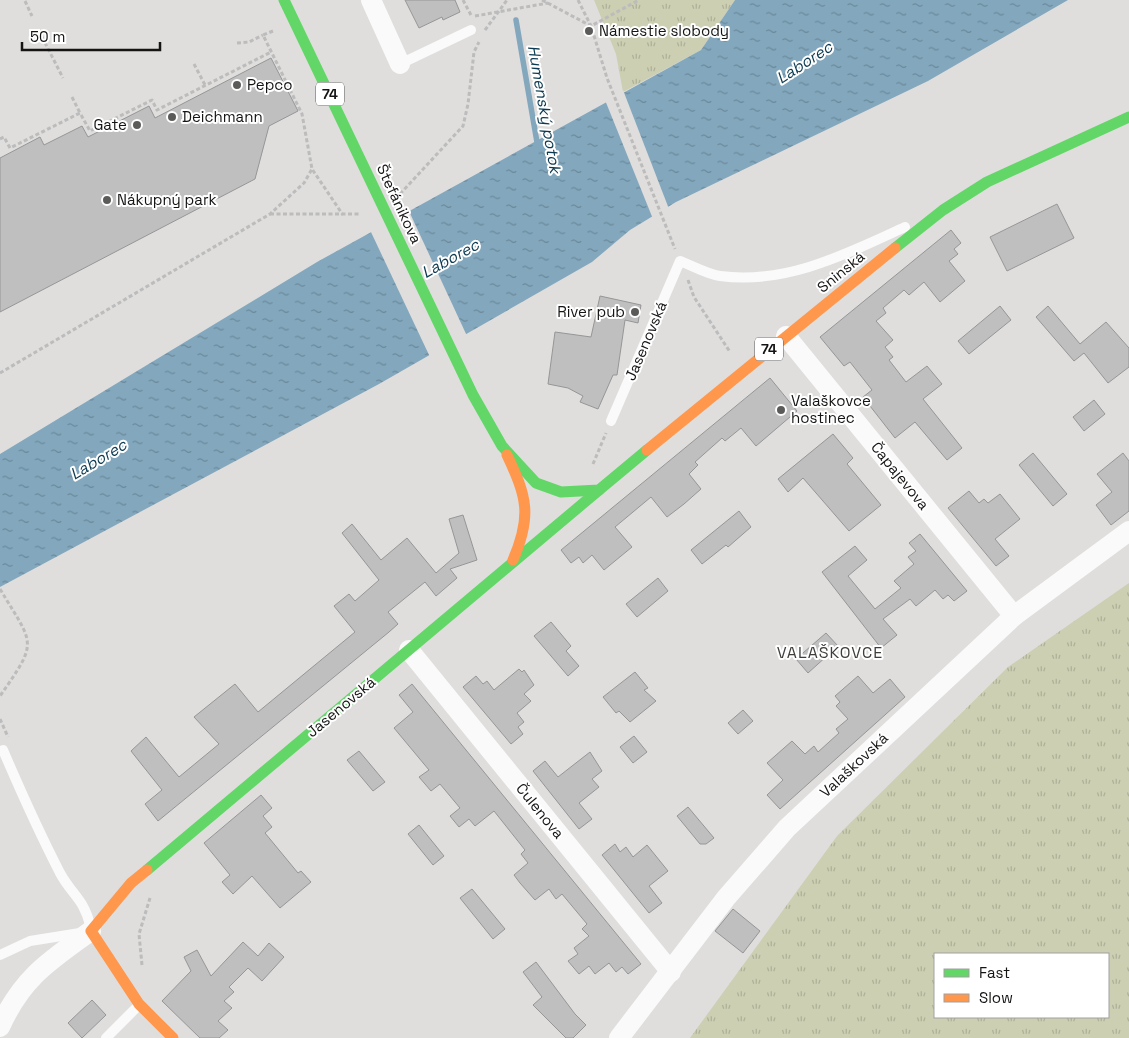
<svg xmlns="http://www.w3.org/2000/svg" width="1129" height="1038" viewBox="0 0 1129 1038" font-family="'Space Grotesk',sans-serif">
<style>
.grass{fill:url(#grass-tufts);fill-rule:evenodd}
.water{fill:url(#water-ripples)}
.pier{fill:#dfdedd}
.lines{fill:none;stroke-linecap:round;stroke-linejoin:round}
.stream{stroke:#83a8be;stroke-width:5.5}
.building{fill:#bfbfbf;stroke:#979697}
.path{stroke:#bcbcbc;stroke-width:3;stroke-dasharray:4 2.5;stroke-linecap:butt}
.lane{stroke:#fafafa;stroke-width:10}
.street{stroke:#fafafa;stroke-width:20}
.fast{stroke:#63d668;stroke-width:11}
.slow{stroke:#ff974d;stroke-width:11}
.poi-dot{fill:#5b5b5a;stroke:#fff;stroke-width:2}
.labels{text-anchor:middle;stroke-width:4;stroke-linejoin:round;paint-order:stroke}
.shield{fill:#fff;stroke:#5a5a5a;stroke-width:1}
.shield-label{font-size:14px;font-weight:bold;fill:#141413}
.poi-label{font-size:15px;fill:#141413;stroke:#fff;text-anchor:start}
.street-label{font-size:15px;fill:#141413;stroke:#fff}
.water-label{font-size:16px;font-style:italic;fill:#0a3950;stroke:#fff}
.neighbourhood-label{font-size:16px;letter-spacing:1px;fill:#3f3e3b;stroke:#fff}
</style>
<defs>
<pattern id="grass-tufts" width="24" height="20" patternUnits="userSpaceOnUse" patternTransform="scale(1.25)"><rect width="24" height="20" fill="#cccfb2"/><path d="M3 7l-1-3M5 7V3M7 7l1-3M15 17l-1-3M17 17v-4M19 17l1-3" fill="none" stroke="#aeb198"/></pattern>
<pattern id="water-ripples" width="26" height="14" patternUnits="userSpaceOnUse" patternTransform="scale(1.25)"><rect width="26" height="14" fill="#83a8be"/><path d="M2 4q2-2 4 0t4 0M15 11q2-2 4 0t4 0" fill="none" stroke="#6a8899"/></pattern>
</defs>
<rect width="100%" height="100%" fill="#dfdedd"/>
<g class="grass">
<polygon points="594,0 735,0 701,50 623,92 616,54"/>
<path d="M1129 583V1038H690L837 836 1008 667ZM1108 954V1017H935V954Z"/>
</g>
<polygon class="water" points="735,0 1068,0 928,81 676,202 630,230 592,262 379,384 0,587 0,454 317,262 701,50"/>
<g class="pier">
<polygon points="623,90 669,209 653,219 605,100"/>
<polygon points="408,209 467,336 430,357 370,230"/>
</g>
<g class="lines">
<polyline class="stream" points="516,20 538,148"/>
</g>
<g class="building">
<polygon points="405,0 455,0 460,12 443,20 442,17 419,28"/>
<polygon points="271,58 298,111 269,126 255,179 0,312 0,158 40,137 44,145 82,126 88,137 149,106 155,118"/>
<polygon points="1057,204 1074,238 1007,271 990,237"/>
<polygon points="951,230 961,243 954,249 958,254 949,261 965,281 940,302 924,282 909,295 904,290 883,308 886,313 876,321 893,340 885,347 893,357 889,360 906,382 927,366 942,384 923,399 962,448 947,460 915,422 895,438 863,397 872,390 850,362 844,366 820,337"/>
<polygon points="600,296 641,305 638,323 625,320 617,375 613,375 598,409 580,402 583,396 568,388 548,384 555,332 591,337"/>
<polygon points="1000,306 1011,320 969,354 958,341"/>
<polygon points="1048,306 1080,344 1106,322 1129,348 1129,367 1108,383 1084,353 1074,361 1036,317"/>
<polygon points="770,378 797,411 756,446 741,428 725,441 722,438 695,462 698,465 689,474 701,489 684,504 667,517 651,497 615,527 632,547 604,570 592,555 583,563 579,557 571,563 561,550"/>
<polygon points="1094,400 1105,414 1084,431 1073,417"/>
<polygon points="833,434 853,458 847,464 881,505 849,531 803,478 788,492 778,479"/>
<polygon points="1033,453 1067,494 1053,506 1019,465"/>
<polygon points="1123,453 1129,461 1129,511 1111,525 1096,505 1112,492 1097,474"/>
<polygon points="969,491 979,503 984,499 988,503 1000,494 1020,519 995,539 1009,556 996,566 948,508"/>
<polygon points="739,511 751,527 728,547 726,545 702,564 691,550"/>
<polygon points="463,515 477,560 450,569 457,578 436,596 425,582 388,612 398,624 389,632 158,821 145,804 162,790 131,751 146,737 179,777 219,744 194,717 235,684 258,712 355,632 334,606 349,594 355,601 379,580 342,533 352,524 381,560 407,538 436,573 459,553 449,519"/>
<polygon points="920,534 967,591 954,601 948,595 943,599 935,590 916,606 910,599 883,619 897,635 881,648 822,572 855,546 867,560 848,576 875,609 901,588 894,581 914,564 908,557 916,551 909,543"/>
<polygon points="658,578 668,591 637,617 626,604"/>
<polygon points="551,622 571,646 566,651 579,666 568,676 534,636"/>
<polygon points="826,633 838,646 808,673 796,659"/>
<polygon points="519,669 522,672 524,670 534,685 524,694 531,701 517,713 524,722 518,727 523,734 511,744 463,687 476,676 483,684 487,681 494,690"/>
<polygon points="635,672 648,688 644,690 656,701 630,722 619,711 616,713 603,697"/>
<polygon points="858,676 873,693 890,679 905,697 780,809 767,795 783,780 767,763 792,741 805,754 814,746 818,752 839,733 836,729 848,719 836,706 840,702 835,696"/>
<polygon points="412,684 641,964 628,974 622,967 616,972 609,963 595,974 589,966 579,974 568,961 578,954 574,948 589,936 582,929 587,924 562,894 556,899 549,889 535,900 520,883 514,875 528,863 521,854 525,850 494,811 475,826 469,819 459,827 450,816 460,808 440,784 431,791 419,777 429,770 394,728 413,712 399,695"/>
<polygon points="743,710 753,721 738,734 728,723"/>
<polygon points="634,736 647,752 633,763 620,747"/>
<polygon points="359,751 385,782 373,791 347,760"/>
<polygon points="590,752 602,771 592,779 599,787 579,803 592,819 579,829 533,771 545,761 558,777"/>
<polygon points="261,795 272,808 263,816 272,827 265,833 298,873 301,871 311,882 280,908 252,876 233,894 222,882 230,875 204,843"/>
<polygon points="688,807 714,838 706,844 700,844 677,816"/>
<polygon points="419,825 444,856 433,865 408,834"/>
<polygon points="615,844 620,852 626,847 633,857 647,845 668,871 649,886 662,903 649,913 602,855"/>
<polygon points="472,889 505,929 493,939 460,898"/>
<polygon points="733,909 760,931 743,953 715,931"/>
<polygon points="243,942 258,956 269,943 284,957 262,981 248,968 229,987 234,992 224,1001 232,1008 218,1021 228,1030 219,1038 200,1038 162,1001 191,971 184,957 197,950 211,976"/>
<polygon points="536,962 575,1014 586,1025 573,1038 566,1038 533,1005 542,997 523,972"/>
<polygon points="92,1000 106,1015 82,1038 68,1023"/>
</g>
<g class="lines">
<g class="path">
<polyline points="463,0 472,17"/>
<polyline points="542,0 591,26 639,0"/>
<polyline points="578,0 591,26 607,78 675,249"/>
<polyline points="25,1 32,16"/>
<polyline points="475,16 548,3"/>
<polyline points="485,30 507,0"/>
<polyline points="39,31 63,78"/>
<polyline points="273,31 263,35 302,114 312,169 343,215"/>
<polyline points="237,43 249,42 263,35"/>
<polyline points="194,64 205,85"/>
<polyline points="72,97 80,113"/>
<polyline points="0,139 4,137 10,148 80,113 90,131 152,100 157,110 271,52"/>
<polyline points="400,194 463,126 468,104 474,52 479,42"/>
<polyline points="270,214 361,214"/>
<polyline points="688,280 694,297 730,352"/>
<polyline points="0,373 270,214 304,183 312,169"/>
<polyline points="593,464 606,433"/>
<path d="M0 589C34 646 39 640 0 696"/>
<polyline points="0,719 8,737"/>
<polyline points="142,965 139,934 150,898"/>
</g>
<g class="lane">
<polyline points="400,64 471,30"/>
<path d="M611 421 680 261C693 266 707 274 720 276 786 285 846 254 905 227"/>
<path d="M3 750C21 792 39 832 60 873 72 895 84 899 90 925"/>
<polyline points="0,955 30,941 80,933"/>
<polyline points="106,1038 139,1005"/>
</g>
<g class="street">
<polyline points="371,0 400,64"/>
<polyline points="786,336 1014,616"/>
<polyline points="409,650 671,972"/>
<path d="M0 1027C22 978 49 961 91 931"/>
<polyline points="619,1038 726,898 787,828 1014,616 1129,531"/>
</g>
<g class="fast">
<polyline points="284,0 473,395 502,446 536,483 561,492 599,490 647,450"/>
<polyline points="895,248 943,210 987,182 1129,117"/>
<polyline points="147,870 599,490"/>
</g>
<g class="slow">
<polyline points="647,450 895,248"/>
<path d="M507 455C527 497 532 516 513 560"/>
<polyline points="147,870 131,883 91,931 139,1004 173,1038"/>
</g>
</g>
<g class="poi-dot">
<circle cx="589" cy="31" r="5"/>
<circle cx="237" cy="85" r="5"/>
<circle cx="172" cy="117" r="5"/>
<circle cx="137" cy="125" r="5"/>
<circle cx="107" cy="200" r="5"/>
<circle cx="635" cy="312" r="5"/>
<circle cx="781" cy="410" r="5"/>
</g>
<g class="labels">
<g class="shield">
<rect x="316" y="82.5" width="28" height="23" rx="4"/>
<rect x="755" y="337.5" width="28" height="23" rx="4"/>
</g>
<g class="shield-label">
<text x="330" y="99">74</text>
<text x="769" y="354">74</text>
</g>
<g class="poi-label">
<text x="599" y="36">Námestie slobody</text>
<text x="247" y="90">Pepco</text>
<text x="182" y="122">Deichmann</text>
<text x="127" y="130" text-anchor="end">Gate</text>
<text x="117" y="205">Nákupný park</text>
<text x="625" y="317" text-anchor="end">River pub</text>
<text x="791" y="406">Valaškovce<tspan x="791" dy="17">hostinec</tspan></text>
</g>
<g class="street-label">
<text transform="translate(399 204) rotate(65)" y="5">Štefánikova</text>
<text transform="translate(841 272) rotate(-39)" y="5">Sninská</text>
<text transform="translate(646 341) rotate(-67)" y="5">Jasenovská</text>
<text transform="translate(900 476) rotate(51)" y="5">Čapajevova</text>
<text transform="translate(341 707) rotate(-40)" y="5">Jasenovská</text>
<text transform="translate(854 765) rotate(-43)" y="5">Valaškovská</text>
<text transform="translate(540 811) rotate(51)" y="5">Čulenova</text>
</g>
<g class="water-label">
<text transform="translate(804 62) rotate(-33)" y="6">Laborec</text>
<text transform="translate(545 109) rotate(80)" y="6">Humenský potok</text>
<text transform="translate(450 258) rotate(-29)" y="6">Laborec</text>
<text transform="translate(98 459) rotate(-31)" y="6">Laborec</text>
</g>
<g class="neighbourhood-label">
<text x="830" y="658">VALAŠKOVCE</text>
</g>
</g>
<rect x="934" y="953" width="175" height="65" fill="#ffffff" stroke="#a1a1a1"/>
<rect x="944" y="969" width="25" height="8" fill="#63d668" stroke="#a1a1a1"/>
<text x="979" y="978" font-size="15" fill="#141413">Fast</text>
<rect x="944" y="994" width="25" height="8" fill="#ff974d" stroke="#a1a1a1"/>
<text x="979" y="1003" font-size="15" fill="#141413">Slow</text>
<path d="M22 42v8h138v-8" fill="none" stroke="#141413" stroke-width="2.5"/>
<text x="30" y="42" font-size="15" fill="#141413" stroke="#ffffff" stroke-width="4" paint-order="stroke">50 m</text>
</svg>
